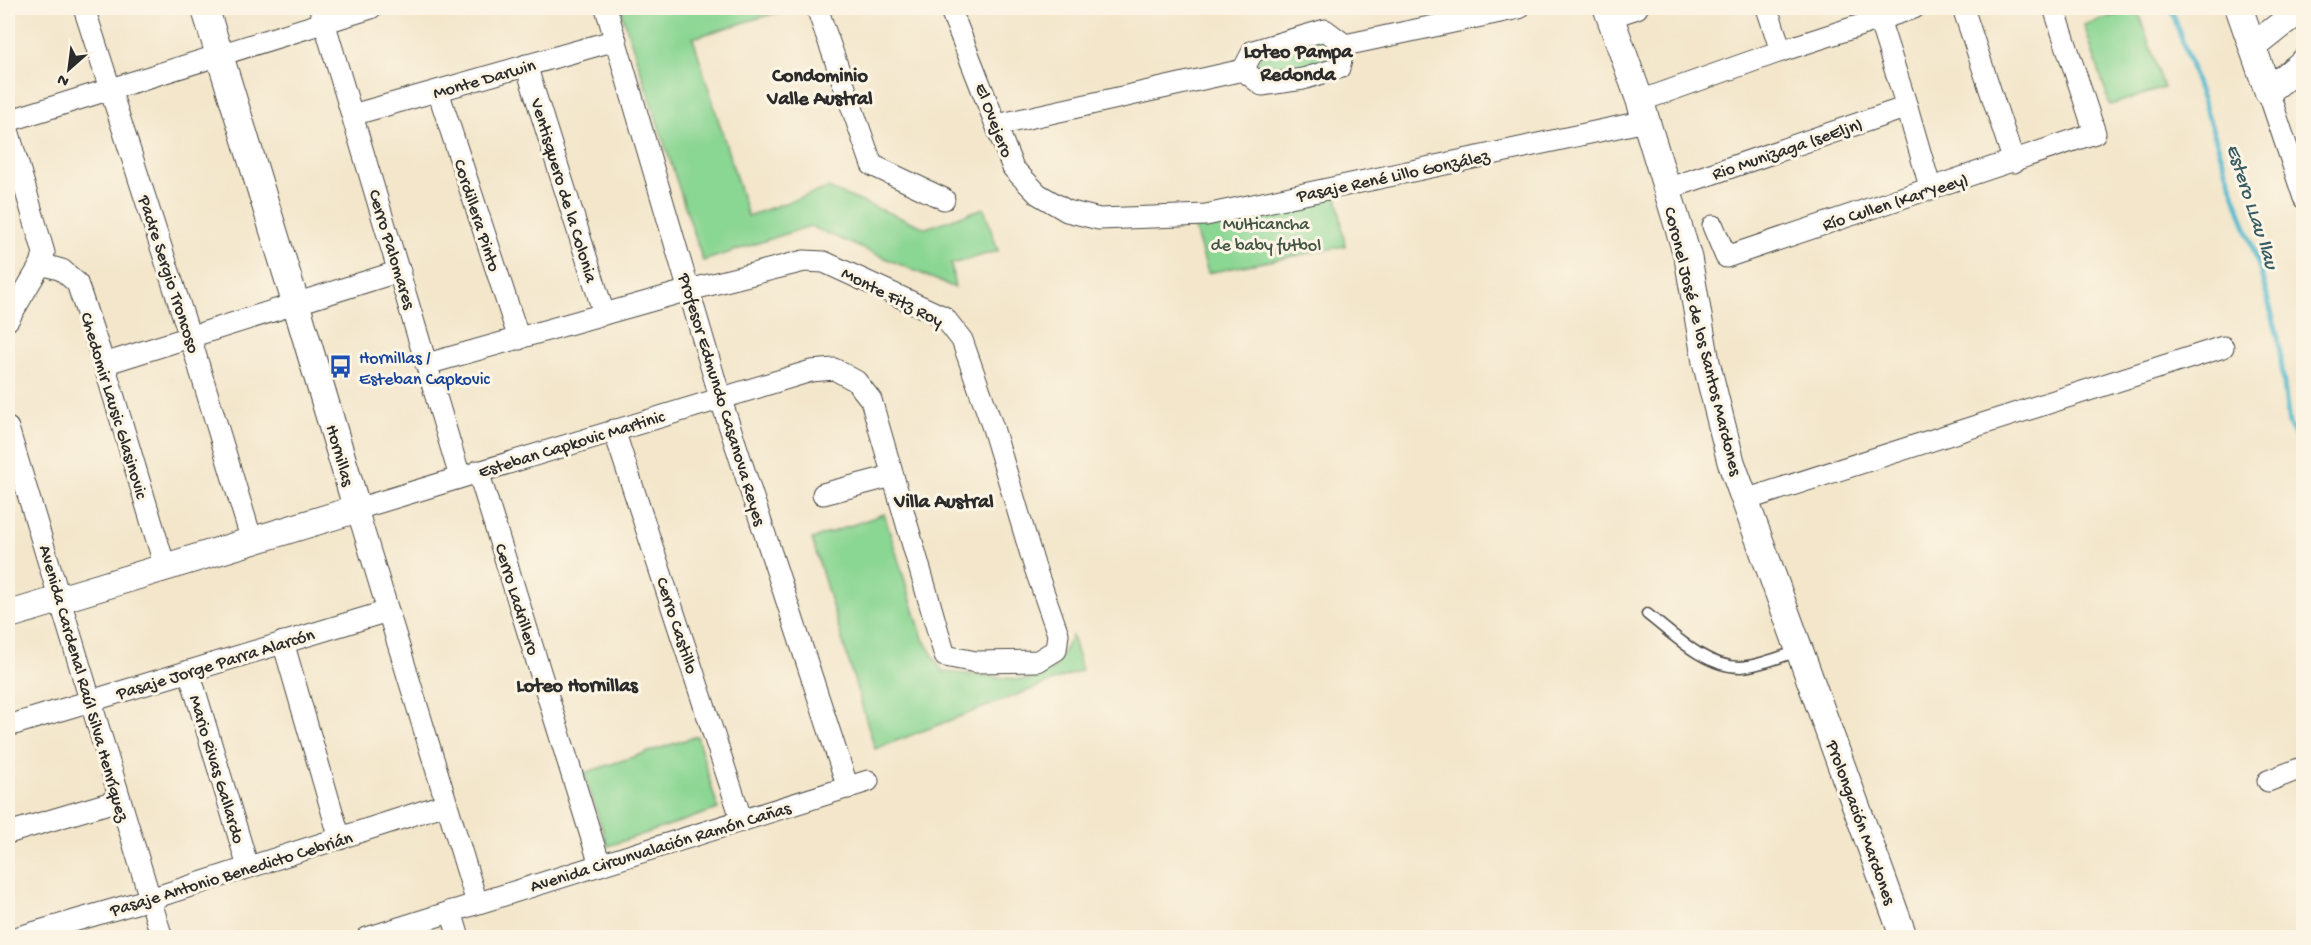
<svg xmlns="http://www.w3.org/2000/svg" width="2311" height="945" viewBox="0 0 2311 945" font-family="'Gochi Hand',sans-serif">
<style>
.green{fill:#8ad693;stroke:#5a805f;stroke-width:1.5}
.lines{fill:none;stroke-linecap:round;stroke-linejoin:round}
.stream{stroke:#4fb8cd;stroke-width:5}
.service-casing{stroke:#494743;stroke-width:13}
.minor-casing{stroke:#494743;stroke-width:23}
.tertiary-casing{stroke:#494743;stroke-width:29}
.service{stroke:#fff;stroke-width:10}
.minor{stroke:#fff;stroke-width:21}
.tertiary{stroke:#fff;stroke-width:27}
.labels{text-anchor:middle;stroke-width:6;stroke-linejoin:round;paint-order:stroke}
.street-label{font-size:18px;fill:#2b2b2b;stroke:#fcf5e5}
.park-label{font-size:18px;fill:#435645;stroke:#fcf5e5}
.transit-label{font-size:18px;fill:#164399;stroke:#fcf5e5;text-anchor:start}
.neighbourhood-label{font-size:20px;font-weight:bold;fill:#2b2b2b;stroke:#fcf5e5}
.water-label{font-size:20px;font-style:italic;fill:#385c64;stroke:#fcf5e5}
</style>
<rect width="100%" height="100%" fill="#fcf5e5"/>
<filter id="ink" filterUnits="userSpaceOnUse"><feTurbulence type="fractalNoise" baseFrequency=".0167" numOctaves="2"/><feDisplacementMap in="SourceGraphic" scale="12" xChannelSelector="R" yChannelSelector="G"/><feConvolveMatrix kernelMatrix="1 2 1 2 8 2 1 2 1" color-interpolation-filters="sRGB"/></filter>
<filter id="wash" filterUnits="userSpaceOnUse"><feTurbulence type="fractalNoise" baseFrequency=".008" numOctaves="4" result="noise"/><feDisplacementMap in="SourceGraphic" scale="24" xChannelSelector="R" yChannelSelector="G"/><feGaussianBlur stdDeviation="1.35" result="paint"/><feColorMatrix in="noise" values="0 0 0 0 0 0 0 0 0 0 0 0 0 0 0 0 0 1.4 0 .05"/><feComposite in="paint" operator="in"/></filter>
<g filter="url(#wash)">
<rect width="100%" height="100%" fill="#f3e6cb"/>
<g class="green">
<polygon points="620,8 792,8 693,38 748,216 828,188 926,228 984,208 998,251 951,264 955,288 810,226 703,261"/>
<polygon points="2137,8 2164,88 2110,105 2084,25"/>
<polygon points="1324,37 1338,53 1331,64 1270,80 1256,67 1260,53"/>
<polygon points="1336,188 1345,246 1208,273 1193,223"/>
<polygon points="884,514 923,639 943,672 1028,680 1055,668 1072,636 1082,670 875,749 812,539"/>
<polygon points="697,736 718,809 608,846 584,773"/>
</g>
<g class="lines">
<polyline class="stream" points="2171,8 2259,266 2278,337 2289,424 2304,452"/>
</g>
</g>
<g filter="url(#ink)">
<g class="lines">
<defs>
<path id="service" d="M1647 614C1673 634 1705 667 1740 667 1760 666 1781 656 1799 651"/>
<g id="minor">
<polyline points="84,8 190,337 252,541"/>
<polyline points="320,8 460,477"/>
<polyline points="606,8 720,397 848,788"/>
<polyline points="817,8 872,165 944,199"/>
<polyline points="950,8 1013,168 1038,194 1067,211 1099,219 1206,215 1646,121"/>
<polyline points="1767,8 1781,51"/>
<polyline points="1963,8 2014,162"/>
<polyline points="1610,17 1637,8"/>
<polyline points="1879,19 1907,107 1931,190"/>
<polyline points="1345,45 1519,8"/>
<polyline points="526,65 604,314"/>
<polyline points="438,91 519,339"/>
<polyline points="2268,91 2304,198"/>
<polyline points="1640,101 1781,51 1914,8"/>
<polyline points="352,115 616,40"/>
<polyline points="8,121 371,8"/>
<polyline points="997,125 1243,70 1262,85 1303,79 1339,68 1345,45 1325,30 1253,51 1243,70"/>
<polyline points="8,130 44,253 41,264 8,320"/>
<polyline points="1667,189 1907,107"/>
<polyline points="1713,226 1726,257 2095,133 2054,8"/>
<polyline points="41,264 62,270 77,283 104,364 165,567"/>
<polyline points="104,364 400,271"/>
<polyline points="427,364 689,290 804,261 824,262 944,317 962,340 993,428 1035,568 1058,634 1056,650 1038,661 976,662 945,656 871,400 856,381 834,369 811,371 357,509 477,903"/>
<polyline points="8,428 162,938"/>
<polyline points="614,430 742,821"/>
<polyline points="478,471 600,865"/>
<polyline points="823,494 892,476"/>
<polyline points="1745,500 2223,347"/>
<polyline points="283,642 340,839"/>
<polyline points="189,671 248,867"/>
<polyline points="8,726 388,611"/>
<polyline points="2268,781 2304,767"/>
<polyline points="8,833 119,800"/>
<polyline points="451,911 459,938"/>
<polyline points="15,938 150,899 446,804"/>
<polyline points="367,938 868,781"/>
</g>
<g id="tertiary">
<polyline points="1607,8 1640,101 1688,258 1706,362 1731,462 1904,938"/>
<polyline points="2239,8 2268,91 2304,62"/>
<polyline points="2253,47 2302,8"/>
<polyline points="8,615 357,509 296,304 205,8"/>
</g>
</defs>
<use href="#service" class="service-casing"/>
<use href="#minor" class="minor-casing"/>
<use href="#tertiary" class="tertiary-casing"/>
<use href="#service" class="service"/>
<use href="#minor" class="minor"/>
<use href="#tertiary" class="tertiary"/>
</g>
</g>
<defs>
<symbol id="bus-bare" viewBox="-9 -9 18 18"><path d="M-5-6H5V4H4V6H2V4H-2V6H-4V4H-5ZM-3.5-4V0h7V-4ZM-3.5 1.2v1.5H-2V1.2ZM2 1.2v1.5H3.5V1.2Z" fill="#1a4fb4" stroke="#fcf5e5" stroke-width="2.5" paint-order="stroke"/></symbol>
</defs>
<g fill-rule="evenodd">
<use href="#bus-bare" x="324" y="350" width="33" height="33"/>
</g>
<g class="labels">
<g class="street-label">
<text transform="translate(484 78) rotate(-16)" y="6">Monte Darwin</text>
<text transform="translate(995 120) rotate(69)" y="6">El Ovejero</text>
<text transform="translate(1787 148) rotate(-19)" y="6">Rio Munizaga (seEljn)</text>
<text transform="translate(1393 175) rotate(-12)" y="6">Pasaje René Lillo González</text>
<text transform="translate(565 190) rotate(73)" y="6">Ventisquero de la Colonia</text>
<text transform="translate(1895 201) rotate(-18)" y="6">Río Cullen (Kar'Yeey)</text>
<text transform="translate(478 215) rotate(72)" y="6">Cordillera Pinto</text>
<text transform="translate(393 249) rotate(73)" y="6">Cerro Palomares</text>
<text transform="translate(170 274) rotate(72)" y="6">Padre Sergio Troncoso</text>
<text transform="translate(893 296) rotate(27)" y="6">Monte Fitz Roy</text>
<text transform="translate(1704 341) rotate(76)" y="6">Coronel José de los Santos Mardones</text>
<text transform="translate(723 399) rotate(73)" y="6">Profesor Edmundo Casanova Reyes</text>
<text transform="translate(115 405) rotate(73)" y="6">Chedomir Lausic Glasinovic</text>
<text transform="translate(571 443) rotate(-17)" y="6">Esteban Capkovic Martinic</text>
<text transform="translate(341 455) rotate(74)" y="6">Hornillas</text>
<text transform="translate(518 599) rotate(73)" y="6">Cerro Ladrillero</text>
<text transform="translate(678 625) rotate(72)" y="6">Cerro Castillo</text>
<text transform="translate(215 663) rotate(-17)" y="6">Pasaje Jorge Parra Alarcón</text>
<text transform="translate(85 683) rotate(74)" y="6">Avenida Cardenal Raúl Silva Henríquez</text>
<text transform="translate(218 769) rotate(73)" y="6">Mario Rivas Gallardo</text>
<text transform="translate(1862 822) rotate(70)" y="6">Prolongación Mardones</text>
<text transform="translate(660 846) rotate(-17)" y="6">Avenida Circunvalación Ramón Cañas</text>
<text transform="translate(231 873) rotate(-17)" y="6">Pasaje Antonio Benedicto Cebrián</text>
</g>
<g class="park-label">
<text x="1266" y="229">Multicancha<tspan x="1266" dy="21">de baby futbol</tspan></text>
</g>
<g class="transit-label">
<text x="359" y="363">Hornillas /<tspan x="359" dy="21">Esteban Capkovic</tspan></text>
</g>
<g class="neighbourhood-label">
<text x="1298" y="57">Loteo Pampa<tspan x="1298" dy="23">Redonda</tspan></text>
<text x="820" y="81">Condominio<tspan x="820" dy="23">Valle Austral</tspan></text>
<text x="944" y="507">Villa Austral</text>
<text x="577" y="691">Loteo Hornillas</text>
</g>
<g class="water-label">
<text transform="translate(2254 206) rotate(72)" y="7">Estero LLau llau</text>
</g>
</g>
<rect width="2311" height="945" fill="none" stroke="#fcf5e5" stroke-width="30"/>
<g transform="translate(69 69) rotate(208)" stroke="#fcf5e5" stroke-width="4.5" paint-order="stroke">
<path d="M0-4.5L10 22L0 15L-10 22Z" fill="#2b2b2b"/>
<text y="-9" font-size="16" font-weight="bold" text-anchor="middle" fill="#2b2b2b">N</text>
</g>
</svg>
